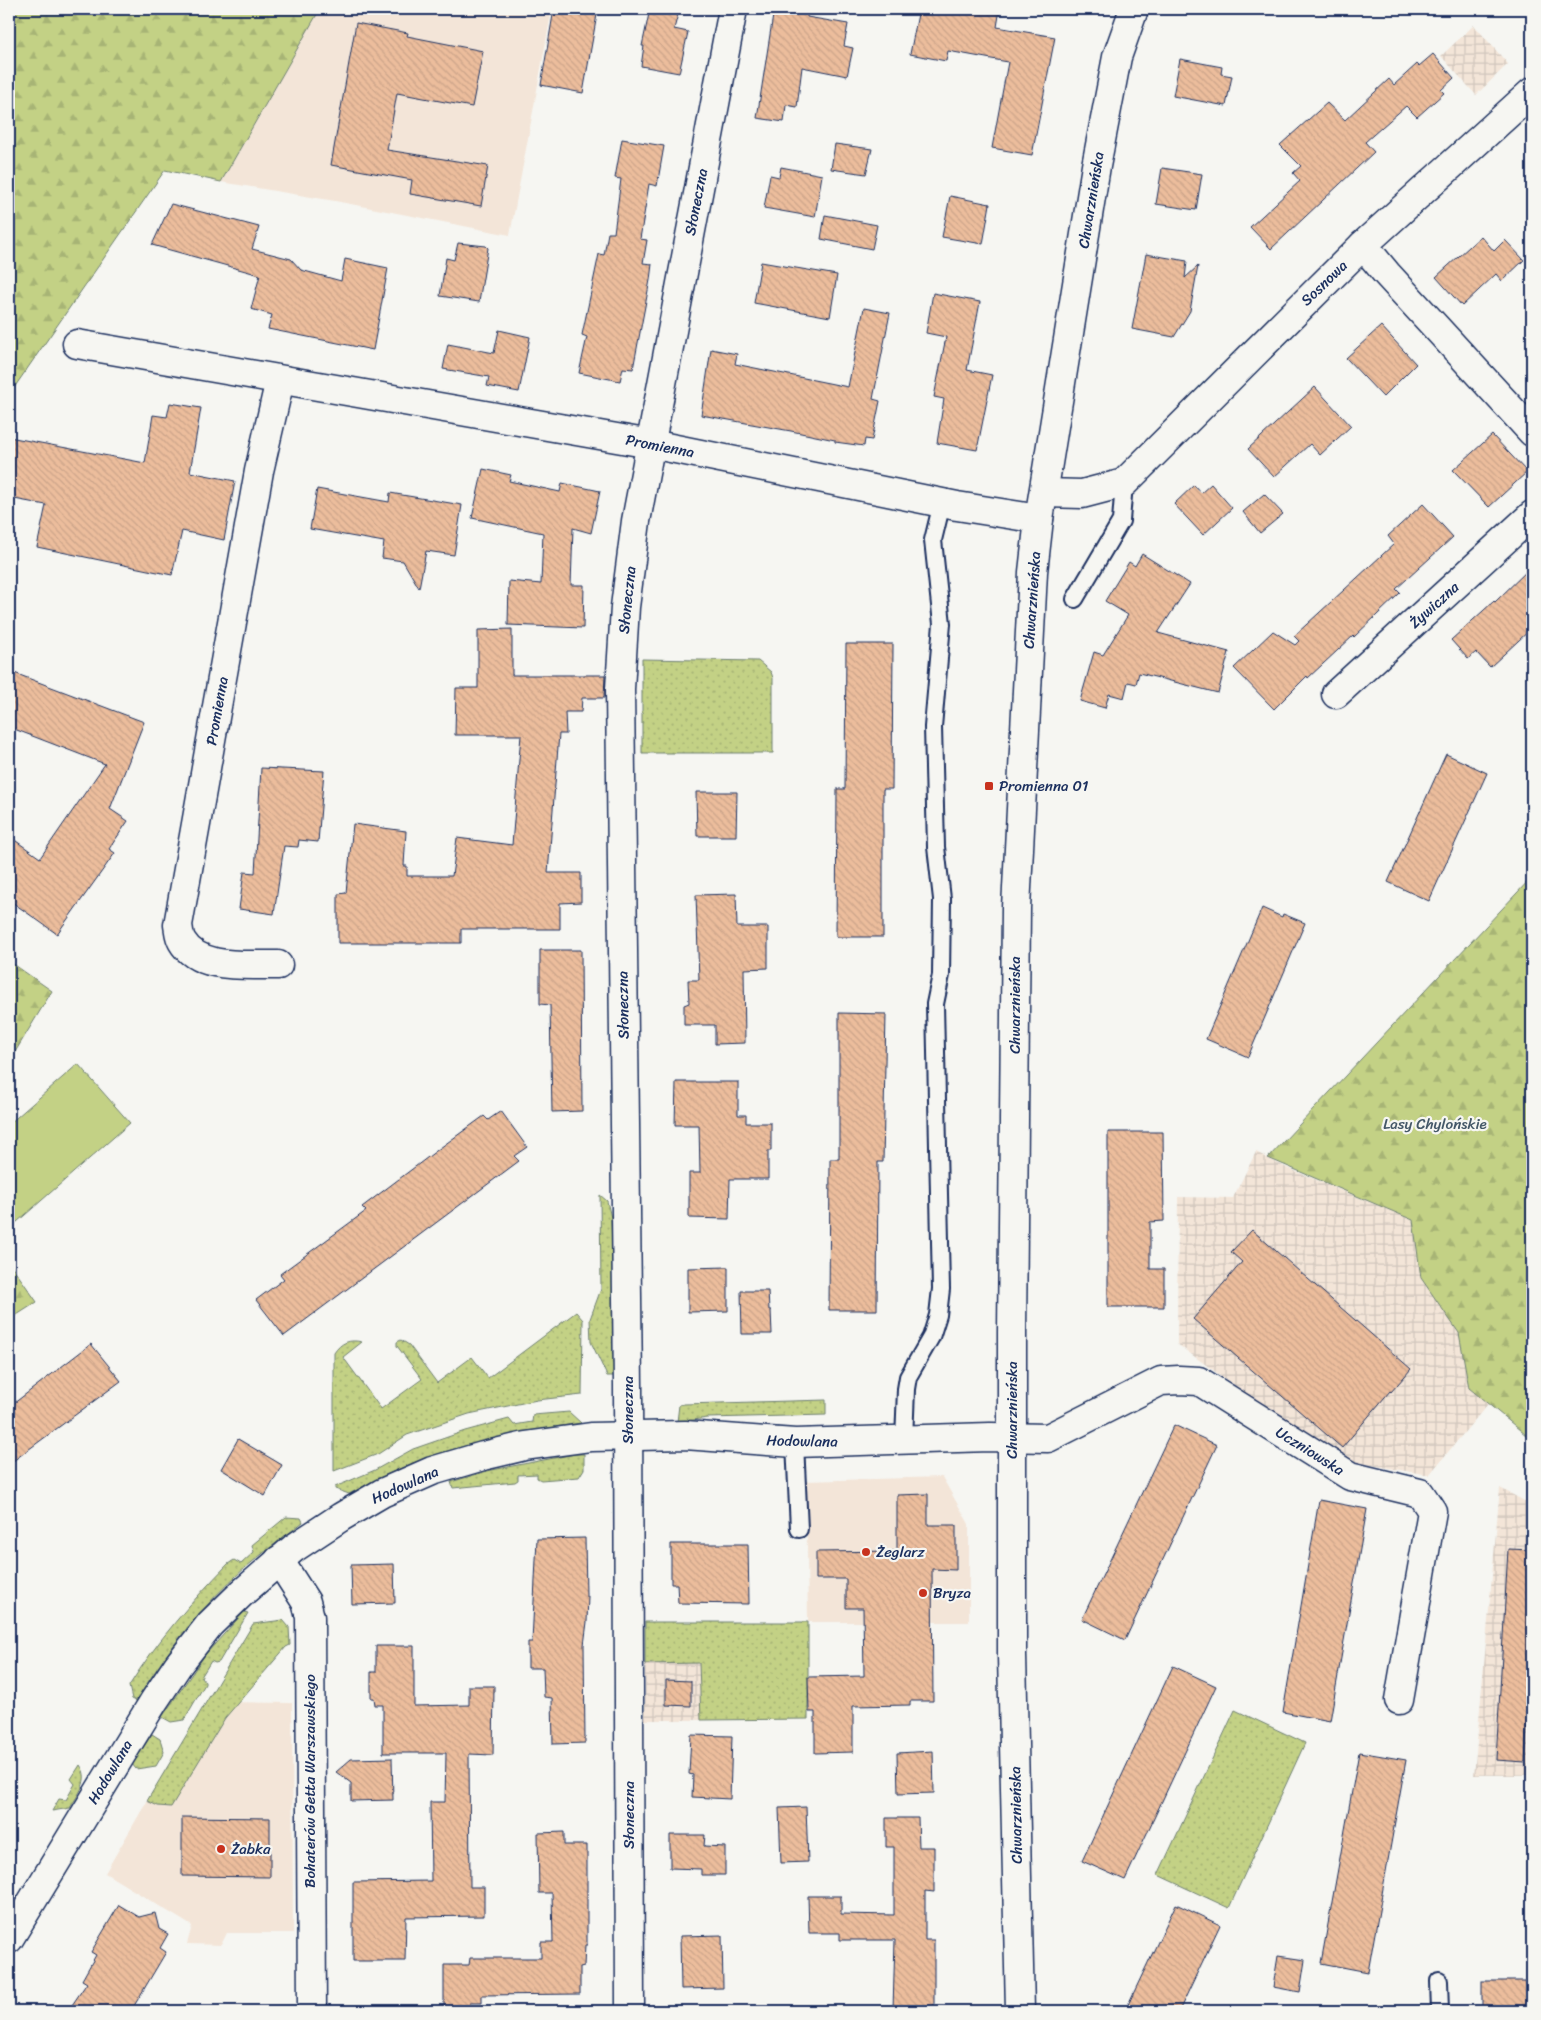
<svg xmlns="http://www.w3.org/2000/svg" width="1541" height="2020" viewBox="0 0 1541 2020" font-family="Sriracha,sans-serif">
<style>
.built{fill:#f3e5d8}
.industrial{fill:url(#industrial-grid)}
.green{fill:url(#green-dots);stroke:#6f8072}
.forest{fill:url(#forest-firs);stroke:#6f8072}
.pitch{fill:#c3d185;stroke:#6f8072}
.building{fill:url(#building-back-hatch);stroke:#1b2f5e}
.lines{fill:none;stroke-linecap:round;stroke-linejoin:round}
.lane-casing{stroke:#1b2f5e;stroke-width:20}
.street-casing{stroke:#1b2f5e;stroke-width:31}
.secondary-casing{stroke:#1b2f5e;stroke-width:31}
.lane{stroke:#f6f6f2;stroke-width:16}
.street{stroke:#f6f6f2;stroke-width:28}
.secondary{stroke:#f6f6f2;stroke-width:28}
.poi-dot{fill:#c8321e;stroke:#f6f6f2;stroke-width:2}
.labels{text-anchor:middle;stroke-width:4.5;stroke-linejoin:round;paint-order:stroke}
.street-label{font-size:15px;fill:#1b2f5e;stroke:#f6f6f2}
.poi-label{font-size:15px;fill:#1b2f5e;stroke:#f6f6f2;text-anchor:start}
.park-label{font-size:15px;fill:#455868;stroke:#f6f6f2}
</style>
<defs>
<pattern id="industrial-grid" width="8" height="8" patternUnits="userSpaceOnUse" patternTransform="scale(1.25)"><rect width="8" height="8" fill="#f3e5d8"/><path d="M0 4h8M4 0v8" fill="none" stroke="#d0c5bc"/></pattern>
<pattern id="green-dots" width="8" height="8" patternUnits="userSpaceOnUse" patternTransform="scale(1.25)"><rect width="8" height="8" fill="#c3d185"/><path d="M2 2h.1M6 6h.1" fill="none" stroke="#a7b475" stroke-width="1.8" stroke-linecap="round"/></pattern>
<pattern id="forest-firs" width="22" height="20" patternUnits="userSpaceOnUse" patternTransform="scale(1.25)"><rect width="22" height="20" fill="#c3d185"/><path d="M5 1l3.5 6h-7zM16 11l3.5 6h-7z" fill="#a7b475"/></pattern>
<pattern id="building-back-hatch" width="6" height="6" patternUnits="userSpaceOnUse" patternTransform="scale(1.25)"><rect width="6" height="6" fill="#ecbd9c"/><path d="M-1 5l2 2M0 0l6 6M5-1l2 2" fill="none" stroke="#caa389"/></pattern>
</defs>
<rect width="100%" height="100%" fill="#f6f6f2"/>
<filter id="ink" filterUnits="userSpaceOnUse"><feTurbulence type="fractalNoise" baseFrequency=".02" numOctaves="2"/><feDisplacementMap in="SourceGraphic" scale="10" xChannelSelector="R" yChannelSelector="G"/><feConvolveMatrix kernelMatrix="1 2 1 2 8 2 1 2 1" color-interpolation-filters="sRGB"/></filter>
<g filter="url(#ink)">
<g class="built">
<polygon points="320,9 552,9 510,235 335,201 221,182"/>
<polygon points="942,1477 969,1524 969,1622 808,1622 806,1481"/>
<polygon points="214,1702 292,1703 293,1933 227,1933 221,1945 187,1944 192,1926 105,1873 173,1757"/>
</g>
<g class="industrial">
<polygon points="1474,25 1508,64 1476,95 1441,56"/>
<polygon points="1256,1152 1285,1167 1413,1220 1421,1278 1459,1333 1469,1388 1488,1404 1429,1475 1336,1459 1177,1344 1178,1197 1233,1198"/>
<polygon points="1500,1488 1532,1505 1532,1775 1474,1775"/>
<polygon points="699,1663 701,1720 645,1720 645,1664"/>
</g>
<g class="green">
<polygon points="642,659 758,661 771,672 773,678 773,753 642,753"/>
<polygon points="600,1195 607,1201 611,1218 616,1376 607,1376 591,1342 590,1319 601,1289"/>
<path d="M576 1312 583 1320 582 1395 537 1400 469 1414 407 1435 378 1454 334 1471V1353C341 1342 350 1339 362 1342L343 1357 381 1409 422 1379 397 1346V1342L401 1340 409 1345 437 1383 472 1357 488 1378Z"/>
<polygon points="826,1400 826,1415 708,1418 677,1422 679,1405 684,1404"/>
<path d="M569 1412 581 1423C521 1432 460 1443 404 1467 385 1475 367 1485 349 1494L335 1489V1487L375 1470 413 1449 465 1431 509 1419 514 1425 532 1422 533 1415Z"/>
<polygon points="575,1454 584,1454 584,1469 579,1477 541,1480 537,1478 537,1474 518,1475 518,1480 515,1482 453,1488 451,1482 487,1471"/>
<path d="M286 1517 301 1518 303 1522C284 1537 264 1552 246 1567 202 1605 166 1652 136 1701L132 1699 129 1686C157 1641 191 1602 228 1564L234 1560 241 1564 254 1552 252 1545Z"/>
<polygon points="244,1612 248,1613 219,1662 215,1663 211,1661 201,1677 205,1682 205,1684 184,1720 171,1722 162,1717 205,1655"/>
<polygon points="283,1620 289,1627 290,1645 286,1647 225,1718 171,1807 158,1806 147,1801 253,1624"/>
<polygon points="645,1622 808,1622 808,1719 701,1720 699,1663 645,1664"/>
<polygon points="1235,1710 1305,1743 1229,1908 1158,1875"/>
<polygon points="152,1734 160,1739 164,1752 156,1766 136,1769 132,1764"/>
<path d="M80 1765C91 1780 78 1794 70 1808L52 1811 59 1799 66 1800 75 1784 71 1779Z"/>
</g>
<g class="forest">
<polygon points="9,9 320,9 221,182 165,170 9,395"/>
<polygon points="1532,877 1532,1440 1469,1388 1459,1333 1421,1278 1413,1220 1268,1158"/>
<polygon points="9,961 52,991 9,1062"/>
<polygon points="9,1262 37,1302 9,1320"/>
</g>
<polygon class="pitch" points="78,1064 130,1123 9,1229 9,1124"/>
<g class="building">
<polygon points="554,9 598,9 583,93 541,85"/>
<polygon points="650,9 678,14 674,29 688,32 679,73 641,66 644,46 642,46"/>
<polygon points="774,9 808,9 807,17 848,24 844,46 853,48 847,76 802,67 797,107 786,105 784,122 757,118"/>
<polygon points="919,9 1000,9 997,27 1055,37 1032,155 992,148 1008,62 948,51 946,61 910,54"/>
<polygon points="356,23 408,33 407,36 483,51 472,107 397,93 387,150 488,166 481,206 410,194 412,180 331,165"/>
<polygon points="1433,54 1454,78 1441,90 1444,93 1417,117 1406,106 1365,142 1374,152 1271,249 1250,227 1300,181 1293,173 1301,166 1280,145 1327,103 1345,120 1389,79 1394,85 1417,64 1419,66"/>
<polygon points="1180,59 1222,67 1221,74 1232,76 1226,106 1173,96"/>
<polygon points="622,139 664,146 657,186 649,184 640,239 647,240 643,263 652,264 650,280 633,369 623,368 620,381 579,373 587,337 582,335 599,254 604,255 608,233 614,233 621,179 615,178"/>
<polygon points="835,144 872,149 866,174 831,169"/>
<polygon points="781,167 822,175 815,217 764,208 770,175 779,177"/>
<polygon points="1162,168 1202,174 1196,210 1156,204"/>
<polygon points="950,196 990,204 983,244 942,237"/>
<polygon points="171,204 259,227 252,249 291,259 301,270 341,281 345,259 388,268 373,350 268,329 272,315 251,309 260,275 152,245"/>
<polygon points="825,215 877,225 872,249 821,239"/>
<polygon points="1481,236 1494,251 1505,240 1524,260 1502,281 1496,274 1462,306 1436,277"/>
<polygon points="458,243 486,246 488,248 479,302 440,296 446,258 454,260"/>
<polygon points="1146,254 1187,261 1185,278 1198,266 1190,311 1174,337 1132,329"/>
<polygon points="761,262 837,275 830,317 754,303"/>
<polygon points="933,293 980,302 967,370 992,375 977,450 937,443 944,399 934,397 946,337 926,333"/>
<polygon points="864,308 890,313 873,399 880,401 872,440 865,439 864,446 835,442 835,440 791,431 701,415 711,349 737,354 735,364 848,387"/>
<polygon points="1381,326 1416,364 1383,397 1346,358"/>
<polygon points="499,330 530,337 519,392 487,386 489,377 443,369 448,344 494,353"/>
<polygon points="1315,387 1351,426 1320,455 1310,444 1274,477 1248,449"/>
<polygon points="170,403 201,408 190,472 235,481 224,540 182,531 172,575 37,547 46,505 9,498 9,437 145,463 153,415 167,417"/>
<polygon points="1492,435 1527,472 1489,507 1453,470"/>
<polygon points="483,469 511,475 509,481 560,492 562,483 600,491 591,533 573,528 571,585 584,585 583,628 508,625 509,581 541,584 543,533 472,518"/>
<polygon points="1211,484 1232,508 1203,535 1174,504 1194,485 1201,493"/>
<polygon points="317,489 389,502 390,493 462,505 454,555 426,551 419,588 403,561 382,558 384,542 310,529"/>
<polygon points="1264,494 1283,514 1260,533 1243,512"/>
<polygon points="1423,504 1453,537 1396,589 1400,593 1354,637 1353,636 1308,678 1307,676 1274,709 1234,668 1273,631 1295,645 1299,641 1294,636 1394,544 1388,536"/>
<polygon points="1142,554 1190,584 1158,633 1229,652 1218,693 1139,673 1136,684 1128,682 1124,698 1109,694 1105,708 1080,701 1094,652 1103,655 1128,615 1105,601 1129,562 1135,566"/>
<polygon points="1532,566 1532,628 1490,667 1476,652 1468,659 1451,640 1494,601 1495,602"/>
<polygon points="512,629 512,675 605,675 604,698 582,698 581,712 565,712 566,734 559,734 548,873 581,873 581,902 560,903 560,929 461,929 461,943 338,943 338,894 346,893 353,824 406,831 404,866 407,866 407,876 452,876 457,838 512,845 521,735 455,735 456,688 478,688 478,630"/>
<polygon points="846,644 893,644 892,789 883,789 883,937 836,937 837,789 845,789"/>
<polygon points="9,671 144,722 110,809 128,821 109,849 115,853 57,934 9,900 9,836 40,858 105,764 9,727"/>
<polygon points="1446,754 1487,773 1429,901 1388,882"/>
<polygon points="261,768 324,771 318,842 299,840 298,847 284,846 274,914 239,909 244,872 255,873"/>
<polygon points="696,792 737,792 736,836 697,836"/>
<polygon points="736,894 737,927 768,927 768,968 744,969 745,1043 715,1044 715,1025 684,1025 684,1005 689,1003 688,980 699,980 696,895"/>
<polygon points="1262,908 1282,917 1283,914 1305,923 1248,1057 1206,1039"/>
<polygon points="540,950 581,950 582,1111 552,1112 550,1005 540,1004"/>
<polygon points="839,1013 886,1014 883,1162 878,1162 877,1310 829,1310 830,1159 839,1159"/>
<polygon points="676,1082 738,1082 738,1115 746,1115 746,1123 771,1123 771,1151 768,1151 768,1179 730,1179 729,1219 689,1218 689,1173 700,1173 699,1125 675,1125"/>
<polygon points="501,1111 527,1147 514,1156 519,1161 284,1336 256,1300 284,1279 280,1274 366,1211 362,1207 440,1148 484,1116 488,1120"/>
<polygon points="1108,1132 1163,1132 1164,1221 1150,1222 1150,1269 1164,1269 1164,1307 1108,1307"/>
<polygon points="1252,1230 1411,1369 1391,1392 1390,1391 1342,1448 1193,1319 1242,1262 1231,1252"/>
<polygon points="728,1267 728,1311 688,1312 688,1268"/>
<polygon points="741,1291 768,1291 769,1310 771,1310 772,1334 742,1334"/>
<polygon points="91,1344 121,1381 9,1464 9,1407"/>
<polygon points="1174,1425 1217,1445 1125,1640 1082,1619"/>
<polygon points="238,1439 282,1465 265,1496 221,1469"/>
<polygon points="928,1494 928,1525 956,1525 956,1570 932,1569 933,1701 910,1701 910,1705 853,1706 853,1752 815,1753 815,1712 809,1712 808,1677 864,1676 863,1608 846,1608 846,1579 816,1579 816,1552 897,1551 897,1495"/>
<polygon points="1319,1500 1367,1509 1330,1721 1283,1712"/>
<polygon points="585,1538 586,1596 588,1596 587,1622 584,1645 585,1743 553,1744 552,1698 544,1697 543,1668 528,1668 528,1642 532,1642 537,1539"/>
<polygon points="671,1544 748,1544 749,1604 678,1603 677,1584 671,1584"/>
<polygon points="1508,1549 1532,1550 1532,1640 1525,1762 1496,1760"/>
<polygon points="394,1564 395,1603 352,1604 351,1565"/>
<polygon points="376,1646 414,1646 414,1706 469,1705 469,1686 494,1686 493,1755 469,1754 470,1887 484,1887 484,1916 406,1917 405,1961 353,1961 353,1882 431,1881 430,1802 445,1802 446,1753 383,1753 383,1705 375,1705 374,1698 371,1698 371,1672 376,1672"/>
<polygon points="1173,1666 1216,1686 1125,1880 1082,1861"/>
<polygon points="666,1680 691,1681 691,1706 666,1705"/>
<polygon points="691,1735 732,1736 730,1799 692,1797 693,1775 689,1774"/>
<polygon points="933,1751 934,1793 898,1794 897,1753"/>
<polygon points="1359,1752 1406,1760 1368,1972 1321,1963"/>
<polygon points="392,1758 393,1800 351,1801 351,1783 336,1772 351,1759"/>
<polygon points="806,1807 808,1862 781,1863 779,1808"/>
<polygon points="182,1817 270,1818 270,1877 182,1876"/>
<polygon points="886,1818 918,1818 919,1847 934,1847 934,1892 925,1891 925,1940 934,1940 934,2011 894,2011 893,2009 895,1940 840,1940 840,1933 809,1933 808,1896 841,1896 841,1914 894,1915 894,1847 886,1847"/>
<polygon points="564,1832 564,1845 587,1845 587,1945 585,1945 584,1966 580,1967 580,1994 482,1995 482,2003 470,2003 470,2009 444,2009 444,1965 469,1965 470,1958 541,1958 541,1942 553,1942 552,1893 539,1893 538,1833"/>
<polygon points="670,1835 705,1835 704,1846 725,1847 725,1875 701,1875 701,1869 670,1868"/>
<polygon points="1176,1904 1220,1925 1179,2011 1125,2011"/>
<polygon points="119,1905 139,1917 155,1913 159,1929 168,1934 160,1948 166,1952 131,2011 68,2011 87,1983 82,1980 96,1955 91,1952"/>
<polygon points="722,1935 723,1988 681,1989 680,1936"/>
<polygon points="1278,1956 1305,1960 1300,1992 1273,1987"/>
<rect x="1482" y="1981" width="50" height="30"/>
</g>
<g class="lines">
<defs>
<g id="lane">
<polyline points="1075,599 1121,521 1124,483"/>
<polyline points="904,1440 906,1389 908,1377 931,1337 938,1315 941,1289 935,1004 941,975 942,899 936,847 933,727 942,624 933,540 942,503"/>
<polyline points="795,1443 799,1529"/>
<polyline points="1439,1981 1440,2011"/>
</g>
<g id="street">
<polyline points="1363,245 1387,274 1532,432"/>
<polyline points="77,344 651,444 957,506 1039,519"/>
<polyline points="1044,493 1082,494 1124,483 1363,245 1532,92"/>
<polyline points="1336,694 1532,515"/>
<path d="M278 965C248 964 199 971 182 941 179 936 179 930 178 925L259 471 280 380"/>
<polyline points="279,1560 306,1602 310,1617 312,2011"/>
<polyline points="9,1939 154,1701 178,1665 210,1624 243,1592 294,1548 341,1517 382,1493 432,1471 483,1456 525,1446 591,1437 685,1435 795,1443 990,1437 1048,1438 1161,1381 1179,1380 1199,1381 1350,1476 1420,1493 1432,1511 1399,1700"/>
<polyline points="630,2011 628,1385 620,689 625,607 636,521 733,9"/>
</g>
<polyline id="secondary" points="1020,2011 1012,1655 1012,1333 1016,908 1033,572 1039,519 1096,166 1117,57 1134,9"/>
</defs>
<use href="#lane" class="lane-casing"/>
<use href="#street" class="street-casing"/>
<use href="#secondary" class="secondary-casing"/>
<use href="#lane" class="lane"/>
<use href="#street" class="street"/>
<use href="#secondary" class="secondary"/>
</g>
</g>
<g class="poi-dot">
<rect x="984" y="781" width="10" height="10" rx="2.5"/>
<circle cx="866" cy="1552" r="5"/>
<circle cx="923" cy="1593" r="5"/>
<circle cx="221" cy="1849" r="5"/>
</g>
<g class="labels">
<g class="street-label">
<text transform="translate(1091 200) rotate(-81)" y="5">Chwarznieńska</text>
<text transform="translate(696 202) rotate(-79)" y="5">Słoneczna</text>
<text transform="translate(1324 283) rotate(-44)" y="5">Sosnowa</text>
<text transform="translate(660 446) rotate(11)" y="5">Promienna</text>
<text transform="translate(627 600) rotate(-84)" y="5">Słoneczna</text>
<text transform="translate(1032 600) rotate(-86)" y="5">Chwarznieńska</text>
<text transform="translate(1434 605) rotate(-42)" y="5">Żywiczna</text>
<text transform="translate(217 711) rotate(-80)" y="5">Promienna</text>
<text transform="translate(623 1005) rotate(-91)" y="5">Słoneczna</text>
<text transform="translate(1015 1005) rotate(-90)" y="5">Chwarznieńska</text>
<text transform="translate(628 1410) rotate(-90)" y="5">Słoneczna</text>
<text transform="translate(1012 1410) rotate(-90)" y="5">Chwarznieńska</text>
<text transform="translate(802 1441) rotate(1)" y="5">Hodowlana</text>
<text transform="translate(1310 1451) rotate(32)" y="5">Uczniowska</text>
<text transform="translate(405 1485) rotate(-24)" y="5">Hodowlana</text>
<text transform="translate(110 1772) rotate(-59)" y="5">Hodowlana</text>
<text transform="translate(310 1781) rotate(-90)" y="5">Bohaterów Getta Warszawskiego</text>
<text transform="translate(629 1815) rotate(-90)" y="5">Słoneczna</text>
<text transform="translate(1016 1815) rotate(-91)" y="5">Chwarznieńska</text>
</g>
<g class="poi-label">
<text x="999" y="791">Promienna 01</text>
<text x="876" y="1557">Żeglarz</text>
<text x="933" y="1598">Bryza</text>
<text x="231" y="1854">Żabka</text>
</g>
<g class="park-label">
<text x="1435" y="1129">Lasy Chylońskie</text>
</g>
</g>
<rect width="1541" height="2020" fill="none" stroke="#f6f6f2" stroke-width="30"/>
<rect x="15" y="15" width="1511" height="1990" fill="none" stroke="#1b2f5e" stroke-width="2" filter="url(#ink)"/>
</svg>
